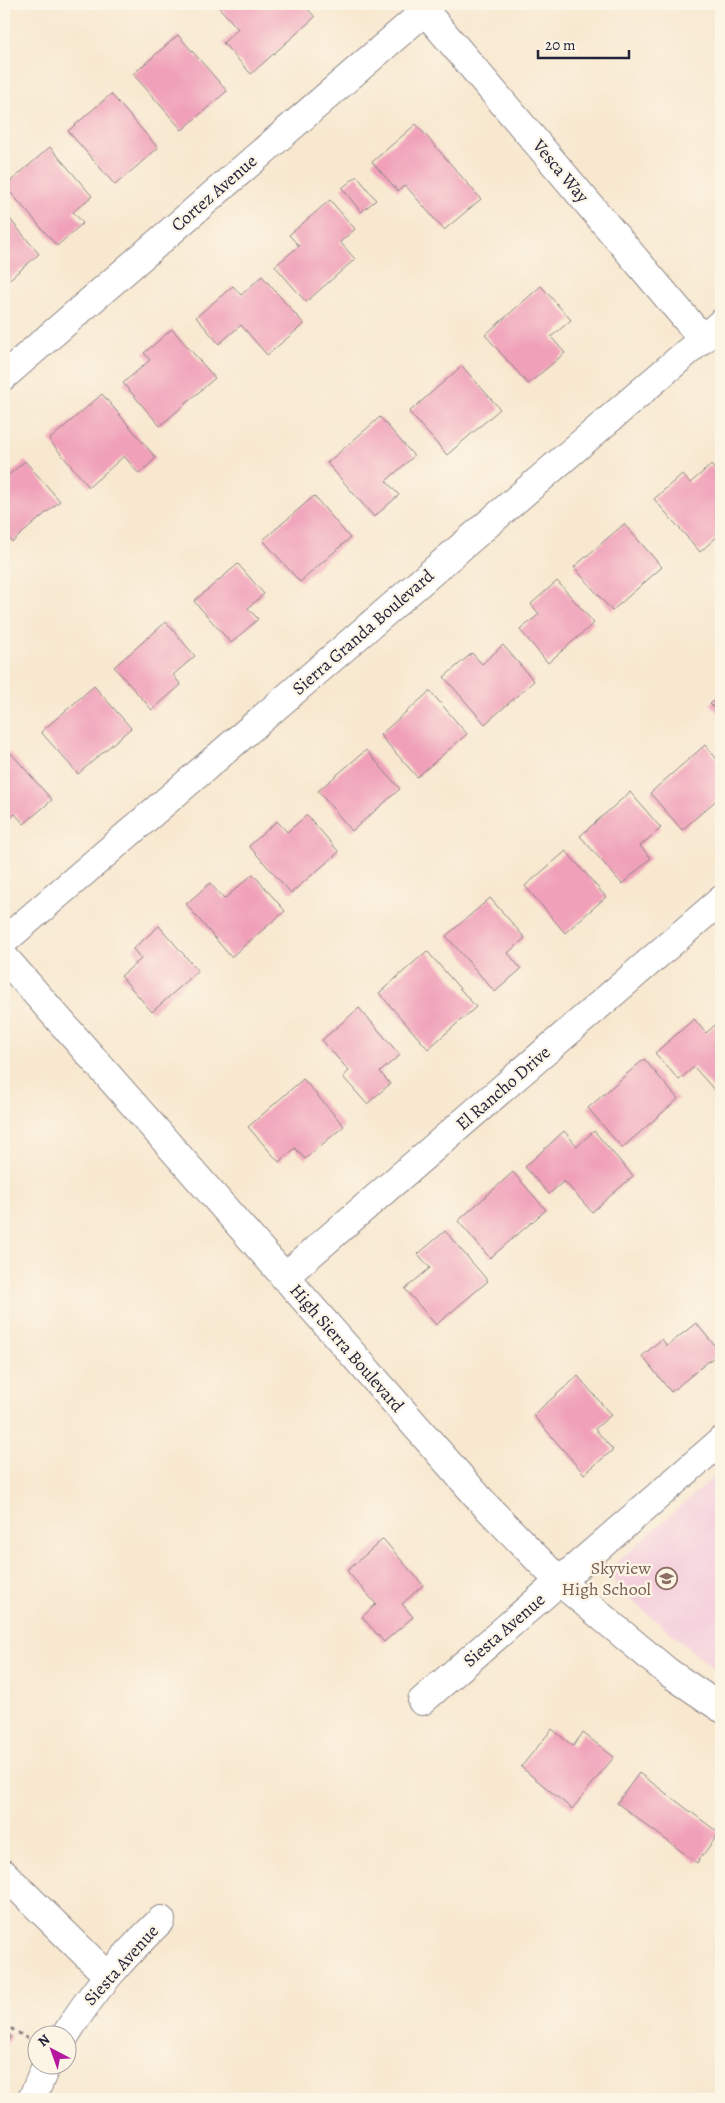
<svg xmlns="http://www.w3.org/2000/svg" width="725" height="2103" viewBox="0 0 725 2103" font-family="Alegreya,serif">
<style>
.built{fill:#f4cfdd}
.building{fill:#f0a1b9}
.lines{fill:none;stroke-linecap:round;stroke-linejoin:round}
.minor-casing{stroke:#8d8586;stroke-width:30}
.path{stroke:#8d8586;stroke-width:3;stroke-dasharray:4 4;stroke-linecap:butt}
.minor{stroke:#fff;stroke-width:28}
.labels{text-anchor:middle;stroke-width:4.5;stroke-linejoin:round;paint-order:stroke}
.street-label{font-size:18px;fill:#22223b;stroke:#fcf5e5}
.education-label{font-size:18px;fill:#785e54;stroke:#fcf5e5;text-anchor:end}
</style>
<rect width="100%" height="100%" fill="#fcf5e5"/>
<filter id="ink" filterUnits="userSpaceOnUse"><feTurbulence type="fractalNoise" baseFrequency=".02" numOctaves="2"/><feDisplacementMap in="SourceGraphic" scale="10" xChannelSelector="R" yChannelSelector="G"/><feConvolveMatrix kernelMatrix="1 2 1 2 8 2 1 2 1" color-interpolation-filters="sRGB"/></filter>
<filter id="wash" filterUnits="userSpaceOnUse"><feTurbulence type="fractalNoise" baseFrequency=".0096" numOctaves="4" result="noise"/><feDisplacementMap in="SourceGraphic" scale="20" xChannelSelector="R" yChannelSelector="G"/><feGaussianBlur stdDeviation="1.12" result="paint"/><feColorMatrix in="noise" values="0 0 0 0 0 0 0 0 0 0 0 0 0 0 0 0 0 1.4 0 .05"/><feComposite in="paint" operator="in"/></filter>
<g filter="url(#wash)">
<rect width="100%" height="100%" fill="#f8e8d0"/>
<polygon class="built" points="721,1471 721,1675 617,1588 610,1568"/>
<g id="blocks">
<g class="building">
<polygon points="216,4 303,4 315,17 251,74 223,43 238,29"/>
<polygon points="178,35 227,91 182,130 133,74"/>
<polygon points="111,94 158,148 115,185 68,131"/>
<polygon points="416,124 481,199 444,230 405,185 398,191 372,162"/>
<polygon points="50,147 92,196 73,212 83,223 57,246 5,186"/>
<polygon points="357,176 376,200 361,212 342,188"/>
<polygon points="330,200 355,229 340,242 355,259 306,302 275,266 299,246 289,235"/>
<polygon points="4,212 39,254 4,284"/>
<polygon points="262,276 304,324 267,355 241,325 219,344 196,317 233,286 241,295"/>
<polygon points="541,286 571,320 551,337 565,353 528,384 485,335"/>
<polygon points="172,329 215,378 160,426 123,383 150,360 144,353"/>
<polygon points="462,366 500,409 447,455 409,412"/>
<polygon points="102,394 156,458 139,474 124,456 89,487 49,440"/>
<polygon points="380,417 414,456 386,481 399,495 374,517 327,463"/>
<polygon points="25,461 60,501 12,542 4,532 4,479"/>
<polygon points="711,465 721,477 721,533 700,552 654,499 682,474 690,483"/>
<polygon points="314,496 350,538 300,582 263,540"/>
<polygon points="624,524 662,567 612,611 574,567"/>
<polygon points="238,564 264,594 248,608 258,619 231,643 194,601"/>
<polygon points="557,581 594,623 548,663 520,630 539,614 531,604"/>
<polygon points="166,622 195,656 173,675 181,685 152,710 114,667"/>
<polygon points="503,645 534,681 485,724 444,677 472,653 482,664"/>
<polygon points="94,686 131,728 78,774 41,732"/>
<polygon points="430,691 467,734 417,777 380,735"/>
<polygon points="721,694 721,716 710,704"/>
<polygon points="705,745 721,764 721,796 682,830 650,793"/>
<polygon points="366,750 400,789 352,831 318,791"/>
<polygon points="10,752 52,800 24,824 15,814 4,824 4,758"/>
<polygon points="630,792 661,828 640,846 651,858 622,884 580,836"/>
<polygon points="307,815 339,852 291,893 249,846 277,821 287,832"/>
<polygon points="566,851 606,897 565,933 525,886"/>
<polygon points="253,874 285,911 231,957 186,904 210,883 224,899"/>
<polygon points="490,898 525,938 508,953 521,969 495,992 446,936"/>
<polygon points="159,926 198,971 152,1012 121,976 141,959 133,949"/>
<polygon points="427,951 476,1007 428,1049 379,993"/>
<polygon points="359,1008 400,1055 380,1072 390,1084 367,1104 343,1077 349,1071 322,1040"/>
<polygon points="694,1019 706,1033 721,1020 721,1091 718,1094 694,1067 679,1080 655,1053"/>
<polygon points="644,1059 678,1099 622,1148 588,1108"/>
<polygon points="303,1079 344,1126 305,1159 295,1148 279,1162 248,1127"/>
<polygon points="564,1131 577,1146 594,1131 633,1176 592,1212 564,1181 549,1194 525,1167"/>
<polygon points="513,1172 546,1210 490,1258 458,1221"/>
<polygon points="445,1231 488,1281 436,1325 405,1289 430,1268 418,1254"/>
<polygon points="696,1323 720,1352 671,1392 642,1356 662,1339 667,1346"/>
<polygon points="578,1376 611,1415 595,1429 613,1450 584,1474 533,1415"/>
<polygon points="383,1539 423,1585 402,1604 413,1617 384,1642 362,1617 376,1604 347,1571"/>
<polygon points="552,1729 573,1746 583,1733 614,1757 572,1809 521,1767"/>
<polygon points="639,1773 719,1833 697,1863 617,1803"/>
<polygon points="4,2031 11,2036 4,2049"/>
</g>
</g>
</g>
<g filter="url(#ink)">
<use href="#blocks" fill-opacity="0" stroke="#8d8586" stroke-width="1"/>
<g class="lines">
<defs>
<g id="minor">
<polyline points="419,4 703,339"/>
<polyline points="4,376 425,11"/>
<polyline points="4,941 721,323"/>
<polyline points="4,957 486,1506 560,1582 668,1672 721,1708"/>
<polyline points="284,1277 721,900"/>
<polyline points="422,1701 721,1441"/>
<polyline points="4,1874 107,1975"/>
<path d="M65 2036C92 1991 124 1956 161 1920"/>
<polyline points="32,2099 46,2066"/>
</g>
</defs>
<use href="#minor" class="minor-casing"/>
<polyline class="path" points="4,2024 28,2039"/>
<use href="#minor" class="minor"/>
</g>
</g>
<defs>
<symbol id="school-ring" viewBox="-11 -11 22 22"><circle r="9.5" fill="#fcf5e5" stroke="#8d6e63" stroke-width="1.5"/><path d="M0-5L7-2L0 1L-7-2ZM-4 1L0 2.5L4 1V4Q0 6-4 4Z" fill="#8d6e63"/></symbol>
</defs>
<g fill-rule="evenodd">
<use href="#school-ring" x="654" y="1566" width="25" height="25"/>
</g>
<g class="labels">
<g class="street-label">
<text transform="translate(561 171) rotate(50)" y="6">Vesca Way</text>
<text transform="translate(214 193) rotate(-41)" y="6">Cortez Avenue</text>
<text transform="translate(363 632) rotate(-41)" y="6">Sierra Granda Boulevard</text>
<text transform="translate(503 1088) rotate(-41)" y="6">El Rancho Drive</text>
<text transform="translate(347 1348) rotate(49)" y="6">High Sierra Boulevard</text>
<text transform="translate(504 1630) rotate(-41)" y="6">Siesta Avenue</text>
<text transform="translate(121 1965) rotate(-48)" y="6">Siesta Avenue</text>
</g>
<g class="education-label">
<text x="651" y="1574">Skyview<tspan x="651" dy="21">High School</tspan></text>
</g>
</g>
<rect width="725" height="2103" fill="none" stroke="#fcf5e5" stroke-width="20"/>
<g transform="translate(52 2050) rotate(319)"><circle r="24" fill="#fcf5e5" stroke="#a5a1a1"/>
<path d="M0-4L9 19L0 12L-9 19Z" fill="#b5179e"/>
<text y="-8" font-size="14" font-weight="bold" text-anchor="middle" fill="#22223b">N</text>
</g>
<path d="M538 50v8h91v-8" fill="none" stroke="#22223b" stroke-width="2.5"/>
<text x="545" y="50" font-size="15" fill="#22223b" stroke="#fcf5e5" stroke-width="4" paint-order="stroke">20 m</text>
</svg>
